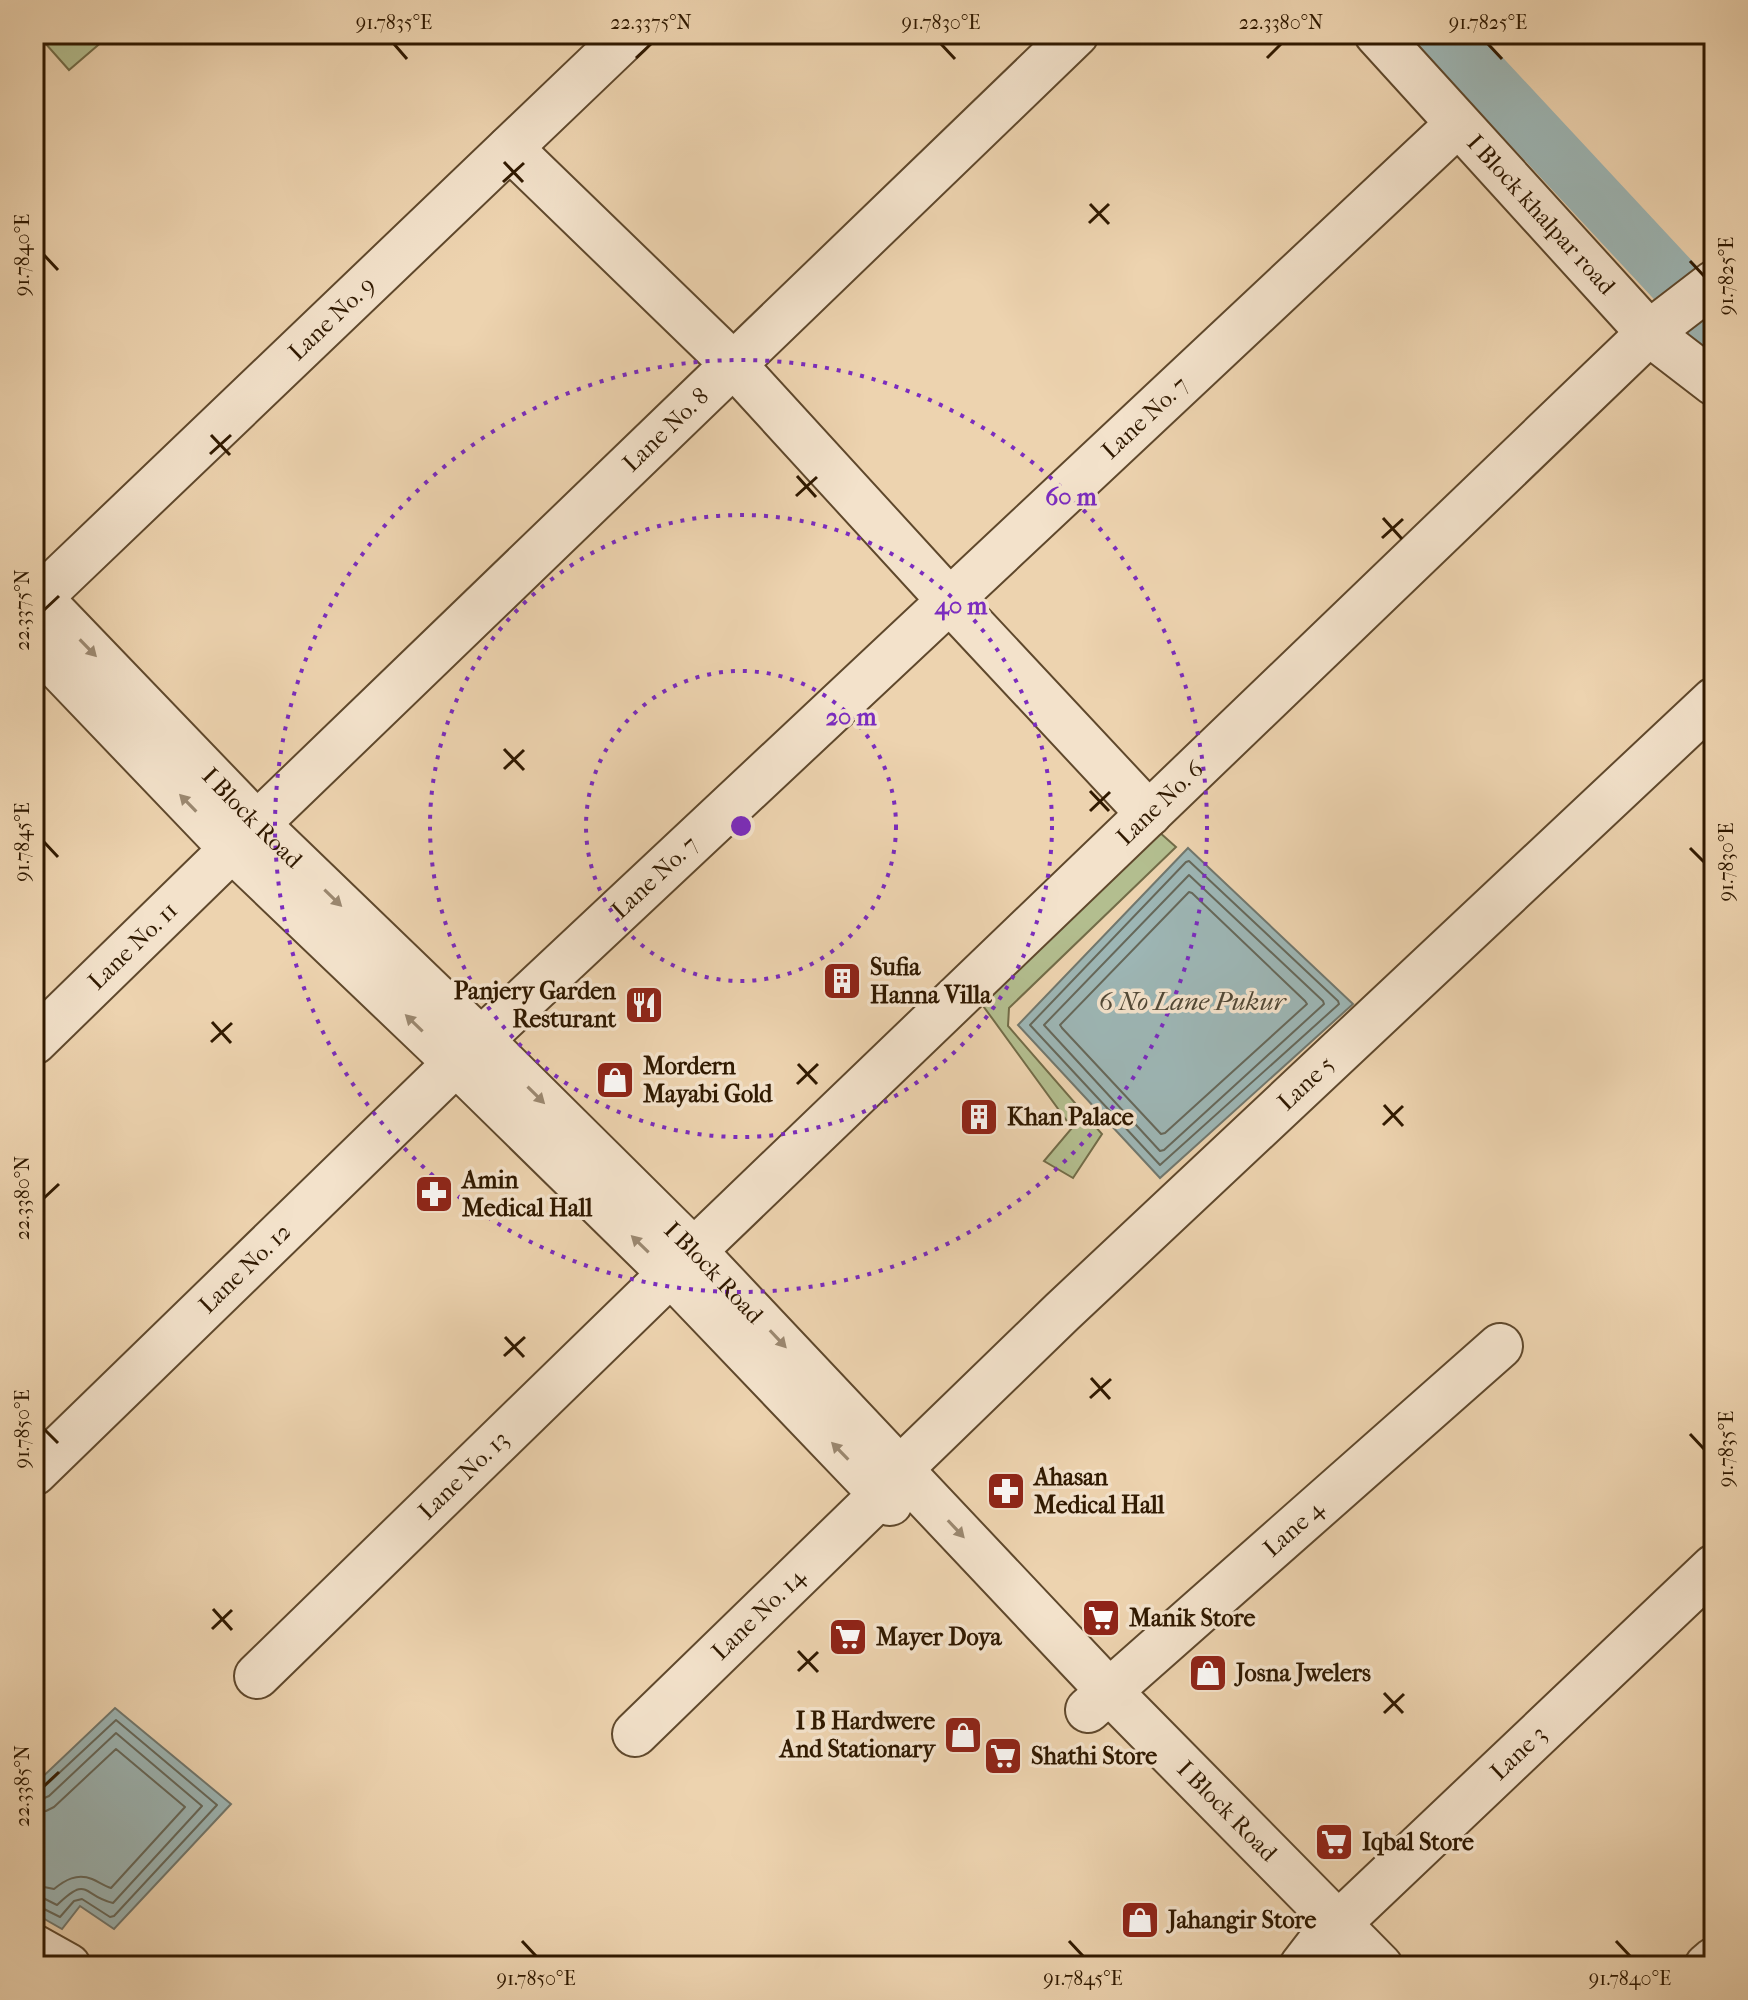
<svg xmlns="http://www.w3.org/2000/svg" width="1748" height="2000" viewBox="0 0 1748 2000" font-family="'IM FELL French Canon',serif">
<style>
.green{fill:#b3be8f;stroke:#726c48;stroke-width:2}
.water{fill:#9db6b5;stroke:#71776d;stroke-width:2}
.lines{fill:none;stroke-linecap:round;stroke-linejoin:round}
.shore{stroke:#66685a;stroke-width:2}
.canal{stroke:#9db6b5;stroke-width:54}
.minor-casing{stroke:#5f482c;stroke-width:48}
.minor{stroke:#f3e2cb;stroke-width:44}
.oneway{fill:#9b8870}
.ticks{fill:none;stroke:#301900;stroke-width:3}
.ring{fill:none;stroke:#7b2cbf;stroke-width:4;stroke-dasharray:4 8}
.labels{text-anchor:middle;stroke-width:7;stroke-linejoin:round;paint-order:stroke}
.street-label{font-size:24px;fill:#301900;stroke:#f3e2cb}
.poi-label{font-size:24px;font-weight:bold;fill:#301900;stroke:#f3e2cb;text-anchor:start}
.water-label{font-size:26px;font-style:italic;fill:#514836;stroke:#f3e2cb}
.centre{fill:#7b2cbf;stroke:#f3e2cb;stroke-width:4}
.ring-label{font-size:24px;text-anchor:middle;font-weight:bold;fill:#7b2cbf;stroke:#f3e2cb;stroke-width:7;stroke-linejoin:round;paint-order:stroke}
.neatline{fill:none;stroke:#301900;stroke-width:3}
.ticks-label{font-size:20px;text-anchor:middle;fill:#301900}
</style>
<rect width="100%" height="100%" fill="#edd3af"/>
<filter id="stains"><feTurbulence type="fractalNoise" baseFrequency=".0025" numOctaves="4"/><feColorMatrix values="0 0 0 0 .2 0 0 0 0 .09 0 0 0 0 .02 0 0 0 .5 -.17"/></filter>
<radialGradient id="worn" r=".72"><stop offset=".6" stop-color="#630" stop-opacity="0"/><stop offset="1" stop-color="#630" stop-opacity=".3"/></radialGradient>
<g class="green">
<polygon points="37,34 111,34 69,70"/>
<polygon points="1158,831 1176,847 1009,1008 1008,1026 1102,1134 1073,1178 1044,1161 1072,1128 981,1003"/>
</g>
<g class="water">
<polygon points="1188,848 1353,1004 1160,1178 1018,1025"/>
<polygon points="115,1708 231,1804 114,1929 80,1906 62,1929 34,1913 34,1785"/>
</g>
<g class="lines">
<g class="shore">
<polygon points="1189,861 1338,1001 1339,1004 1160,1165 1030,1025 1186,862"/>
<polygon points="1189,875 1323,1001 1324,1004 1164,1150 1160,1151 1044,1025"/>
<polygon points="1189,892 1192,893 1305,1001 1307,1004 1165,1133 1161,1134 1062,1028 1060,1025"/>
<polyline points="34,1790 43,1788 116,1720 217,1805 114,1916 110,1917 82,1899 74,1901 60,1917 40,1907 34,1907"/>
<path d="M34 1800 42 1799 49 1796 116 1733 202 1806 113 1903C82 1896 89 1874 57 1905L43 1898 34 1897"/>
<path d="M34 1812 46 1811 54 1807 116 1749 185 1807 111 1888C104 1886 99 1882 92 1879 77 1873 65 1880 54 1889L34 1885"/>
</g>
<polyline class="canal" points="1444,34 1714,324"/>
<defs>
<g id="minor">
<path id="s1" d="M1377 34 1649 333 1714 383"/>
<polyline points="510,148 734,365 950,601 1149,814"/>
<path id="s2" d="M34 592 257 824 481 1040 694 1251 1109 1691 1380 1966"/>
<path id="s3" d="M34 603 629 34"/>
<polyline points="34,642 232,849 456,1063 670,1273 890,1503"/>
<path id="s4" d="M257 824 1076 34"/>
<path id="s5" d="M481 1040 1458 124"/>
<path id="s6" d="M34 1042 232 849"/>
<path id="s7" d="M900 1469 1062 1312 1714 700"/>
<path id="s8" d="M34 1473 456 1063"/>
<path id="s9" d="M257 1676 704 1241 1649 333 1714 283"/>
<path id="s10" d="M1088 1710 1500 1346"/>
<path id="s11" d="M635 1734 882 1494"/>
<polyline points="34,1947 68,1966"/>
<path id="s12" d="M1302 1966 1322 1940 1339 1923 1714 1567"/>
<polyline points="1707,1966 1714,1960"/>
</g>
</defs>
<use href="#minor" class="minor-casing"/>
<use href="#minor" class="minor"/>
</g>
<defs><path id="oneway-solid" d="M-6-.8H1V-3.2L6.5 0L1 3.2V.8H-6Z" transform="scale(2)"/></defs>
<g class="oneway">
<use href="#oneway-solid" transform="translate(88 648) rotate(46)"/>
<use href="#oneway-solid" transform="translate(188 803) rotate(-134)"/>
<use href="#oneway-solid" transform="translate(333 898) rotate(44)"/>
<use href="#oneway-solid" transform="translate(414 1023) rotate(-136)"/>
<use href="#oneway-solid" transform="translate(536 1095) rotate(45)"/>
<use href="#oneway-solid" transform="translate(640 1244) rotate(-136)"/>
<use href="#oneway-solid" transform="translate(778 1339) rotate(47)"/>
<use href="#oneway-solid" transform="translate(840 1451) rotate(-134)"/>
<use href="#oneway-solid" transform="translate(956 1529) rotate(47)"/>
</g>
<path class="ticks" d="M394 44 407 59M941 44 955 59M1488 44 1502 59M636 58 651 44M1267 58 1281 44M504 162 523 182M503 182 524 163M1090 204 1109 224M1089 223 1109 204M44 255 58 270M1690 261 1704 276M211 435 230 455M210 454 231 435M797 476 816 497M796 496 817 477M1383 518 1402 539M1382 538 1403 519M44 610 59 596M504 749 524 770M504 769 524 750M1090 791 1109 811M1090 811 1110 792M44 842 58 857M1690 848 1704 862M212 1022 231 1043M211 1042 232 1023M798 1064 817 1084M797 1084 818 1064M1384 1105 1403 1126M1383 1125 1403 1106M44 1198 59 1184M505 1337 524 1357M504 1356 525 1337M1091 1378 1110 1399M1090 1398 1111 1379M44 1429 58 1443M1690 1434 1704 1449M213 1609 232 1630M212 1629 232 1610M798 1651 818 1672M798 1671 818 1652M1384 1693 1403 1713M1384 1713 1404 1694M44 1786 59 1772M522 1941 536 1956M1069 1941 1083 1956M1616 1941 1630 1956"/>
<g class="ring">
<circle cx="741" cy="826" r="155"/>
<circle cx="741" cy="826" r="311"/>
<circle cx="741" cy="826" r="466"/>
</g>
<defs>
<symbol id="building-square" viewBox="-11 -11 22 22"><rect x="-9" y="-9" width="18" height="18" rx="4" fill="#8f2418" stroke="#f3e2cb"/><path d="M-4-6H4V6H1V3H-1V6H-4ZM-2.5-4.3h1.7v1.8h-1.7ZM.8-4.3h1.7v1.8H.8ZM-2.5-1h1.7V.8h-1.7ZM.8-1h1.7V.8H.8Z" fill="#fff"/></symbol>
<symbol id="restaurant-square" viewBox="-11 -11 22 22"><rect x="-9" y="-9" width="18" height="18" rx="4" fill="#8f2418" stroke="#f3e2cb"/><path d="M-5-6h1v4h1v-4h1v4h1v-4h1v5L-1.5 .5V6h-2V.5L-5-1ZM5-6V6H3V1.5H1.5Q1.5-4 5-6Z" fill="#fff"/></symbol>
<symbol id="shop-square" viewBox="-11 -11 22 22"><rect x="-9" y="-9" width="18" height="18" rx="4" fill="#8f2418" stroke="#f3e2cb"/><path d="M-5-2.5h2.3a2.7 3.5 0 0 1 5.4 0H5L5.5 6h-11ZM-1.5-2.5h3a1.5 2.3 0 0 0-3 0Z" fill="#fff"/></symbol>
<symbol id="pharmacy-square" viewBox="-11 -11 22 22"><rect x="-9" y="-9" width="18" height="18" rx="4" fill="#8f2418" stroke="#f3e2cb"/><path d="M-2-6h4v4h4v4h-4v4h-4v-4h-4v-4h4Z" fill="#fff"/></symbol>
<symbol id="supermarket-square" viewBox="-11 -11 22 22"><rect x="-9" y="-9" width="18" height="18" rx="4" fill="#8f2418" stroke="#f3e2cb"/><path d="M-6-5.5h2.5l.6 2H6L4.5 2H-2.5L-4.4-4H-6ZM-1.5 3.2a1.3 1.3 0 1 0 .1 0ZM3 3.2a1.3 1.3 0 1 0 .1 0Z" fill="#fff"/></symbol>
</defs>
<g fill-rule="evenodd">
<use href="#building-square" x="820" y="959" width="44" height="44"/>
<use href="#restaurant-square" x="622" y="983" width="44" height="44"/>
<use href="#shop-square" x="593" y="1058" width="44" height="44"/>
<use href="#building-square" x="957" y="1095" width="44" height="44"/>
<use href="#pharmacy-square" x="412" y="1172" width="44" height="44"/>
<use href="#pharmacy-square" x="984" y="1469" width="44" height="44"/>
<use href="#supermarket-square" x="1079" y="1596" width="44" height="44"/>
<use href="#supermarket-square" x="826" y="1615" width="44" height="44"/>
<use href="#shop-square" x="1186" y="1651" width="44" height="44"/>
<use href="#shop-square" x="941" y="1713" width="44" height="44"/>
<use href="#supermarket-square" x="981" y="1734" width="44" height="44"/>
<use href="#supermarket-square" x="1312" y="1820" width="44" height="44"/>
<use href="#shop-square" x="1118" y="1898" width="44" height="44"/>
</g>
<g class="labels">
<g class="street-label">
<text dy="8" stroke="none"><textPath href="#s1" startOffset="244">I Block khalpar road</textPath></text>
<text dy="8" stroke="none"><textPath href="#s3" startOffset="412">Lane No. 9</textPath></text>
<text dy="8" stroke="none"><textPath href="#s5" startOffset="910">Lane No. 7</textPath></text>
<text dy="8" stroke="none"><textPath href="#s4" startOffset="568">Lane No. 8</textPath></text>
<text dy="8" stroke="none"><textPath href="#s9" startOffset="1256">Lane No. 6</textPath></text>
<text dy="8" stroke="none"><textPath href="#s2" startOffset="314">I Block Road</textPath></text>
<text dy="8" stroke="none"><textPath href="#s5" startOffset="238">Lane No. 7</textPath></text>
<text dy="8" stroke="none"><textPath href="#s6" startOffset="138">Lane No. 11</textPath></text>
<text dy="8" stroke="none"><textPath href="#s7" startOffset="560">Lane 5</textPath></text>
<text dy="8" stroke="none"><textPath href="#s8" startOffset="294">Lane No. 12</textPath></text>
<text dy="8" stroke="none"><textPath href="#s2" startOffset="962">I Block Road</textPath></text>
<text dy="8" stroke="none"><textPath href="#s9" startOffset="288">Lane No. 13</textPath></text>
<text dy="8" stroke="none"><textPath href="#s10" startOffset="274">Lane 4</textPath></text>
<text dy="8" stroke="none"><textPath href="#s11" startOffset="172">Lane No. 14</textPath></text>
<text dy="8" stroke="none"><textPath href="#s12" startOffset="304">Lane 3</textPath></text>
<text dy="8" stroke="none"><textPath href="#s2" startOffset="1706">I Block Road</textPath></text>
</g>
<g class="poi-label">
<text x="870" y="975">Sufia<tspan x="870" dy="28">Hanna Villa</tspan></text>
<text x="616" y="999" text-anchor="end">Panjery Garden<tspan x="616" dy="28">Resturant</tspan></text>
<text x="643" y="1074">Mordern<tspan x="643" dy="28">Mayabi Gold</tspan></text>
<text x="1007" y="1125">Khan Palace</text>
<text x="462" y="1188">Amin<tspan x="462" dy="28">Medical Hall</tspan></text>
<text x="1034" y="1485">Ahasan<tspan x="1034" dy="28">Medical Hall</tspan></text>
<text x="1129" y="1626">Manik Store</text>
<text x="876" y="1645">Mayer Doya</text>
<text x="1236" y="1681">Josna Jwelers</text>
<text x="935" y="1729" text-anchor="end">I B Hardwere<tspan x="935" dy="28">And Stationary</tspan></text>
<text x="1031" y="1764">Shathi Store</text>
<text x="1362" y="1850">Iqbal Store</text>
<text x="1168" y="1928">Jahangir Store</text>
</g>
<g class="water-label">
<text x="1192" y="1010">6 No Lane Pukur</text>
</g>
</g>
<circle cx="741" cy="826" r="12" class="centre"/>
<g class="ring-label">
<text x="1071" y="505">60 m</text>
<text x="961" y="614">40 m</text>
<text x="851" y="725">20 m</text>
</g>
<rect width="1748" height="2000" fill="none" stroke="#edd3af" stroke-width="88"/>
<rect x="44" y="44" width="1660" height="1912" class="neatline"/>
<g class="ticks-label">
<text x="394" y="29">91.7835°E</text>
<text x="651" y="29">22.3375°N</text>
<text x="941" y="29">91.7830°E</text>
<text x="1281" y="29">22.3380°N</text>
<text x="1488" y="29">91.7825°E</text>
<text transform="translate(22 255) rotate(-90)" y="7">91.7840°E</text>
<text transform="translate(1726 276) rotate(-90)" y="7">91.7825°E</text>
<text transform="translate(22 610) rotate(-90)" y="7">22.3375°N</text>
<text transform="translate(22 842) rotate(-90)" y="7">91.7845°E</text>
<text transform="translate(1726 862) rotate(-90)" y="7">91.7830°E</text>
<text transform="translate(22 1198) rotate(-90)" y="7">22.3380°N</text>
<text transform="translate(22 1429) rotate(-90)" y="7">91.7850°E</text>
<text transform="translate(1726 1449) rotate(-90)" y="7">91.7835°E</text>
<text transform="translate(22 1786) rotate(-90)" y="7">22.3385°N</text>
<text x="536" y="1985">91.7850°E</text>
<text x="1083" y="1985">91.7845°E</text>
<text x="1630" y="1985">91.7840°E</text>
</g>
<rect width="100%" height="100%" filter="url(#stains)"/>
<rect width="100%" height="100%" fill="url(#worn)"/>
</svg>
